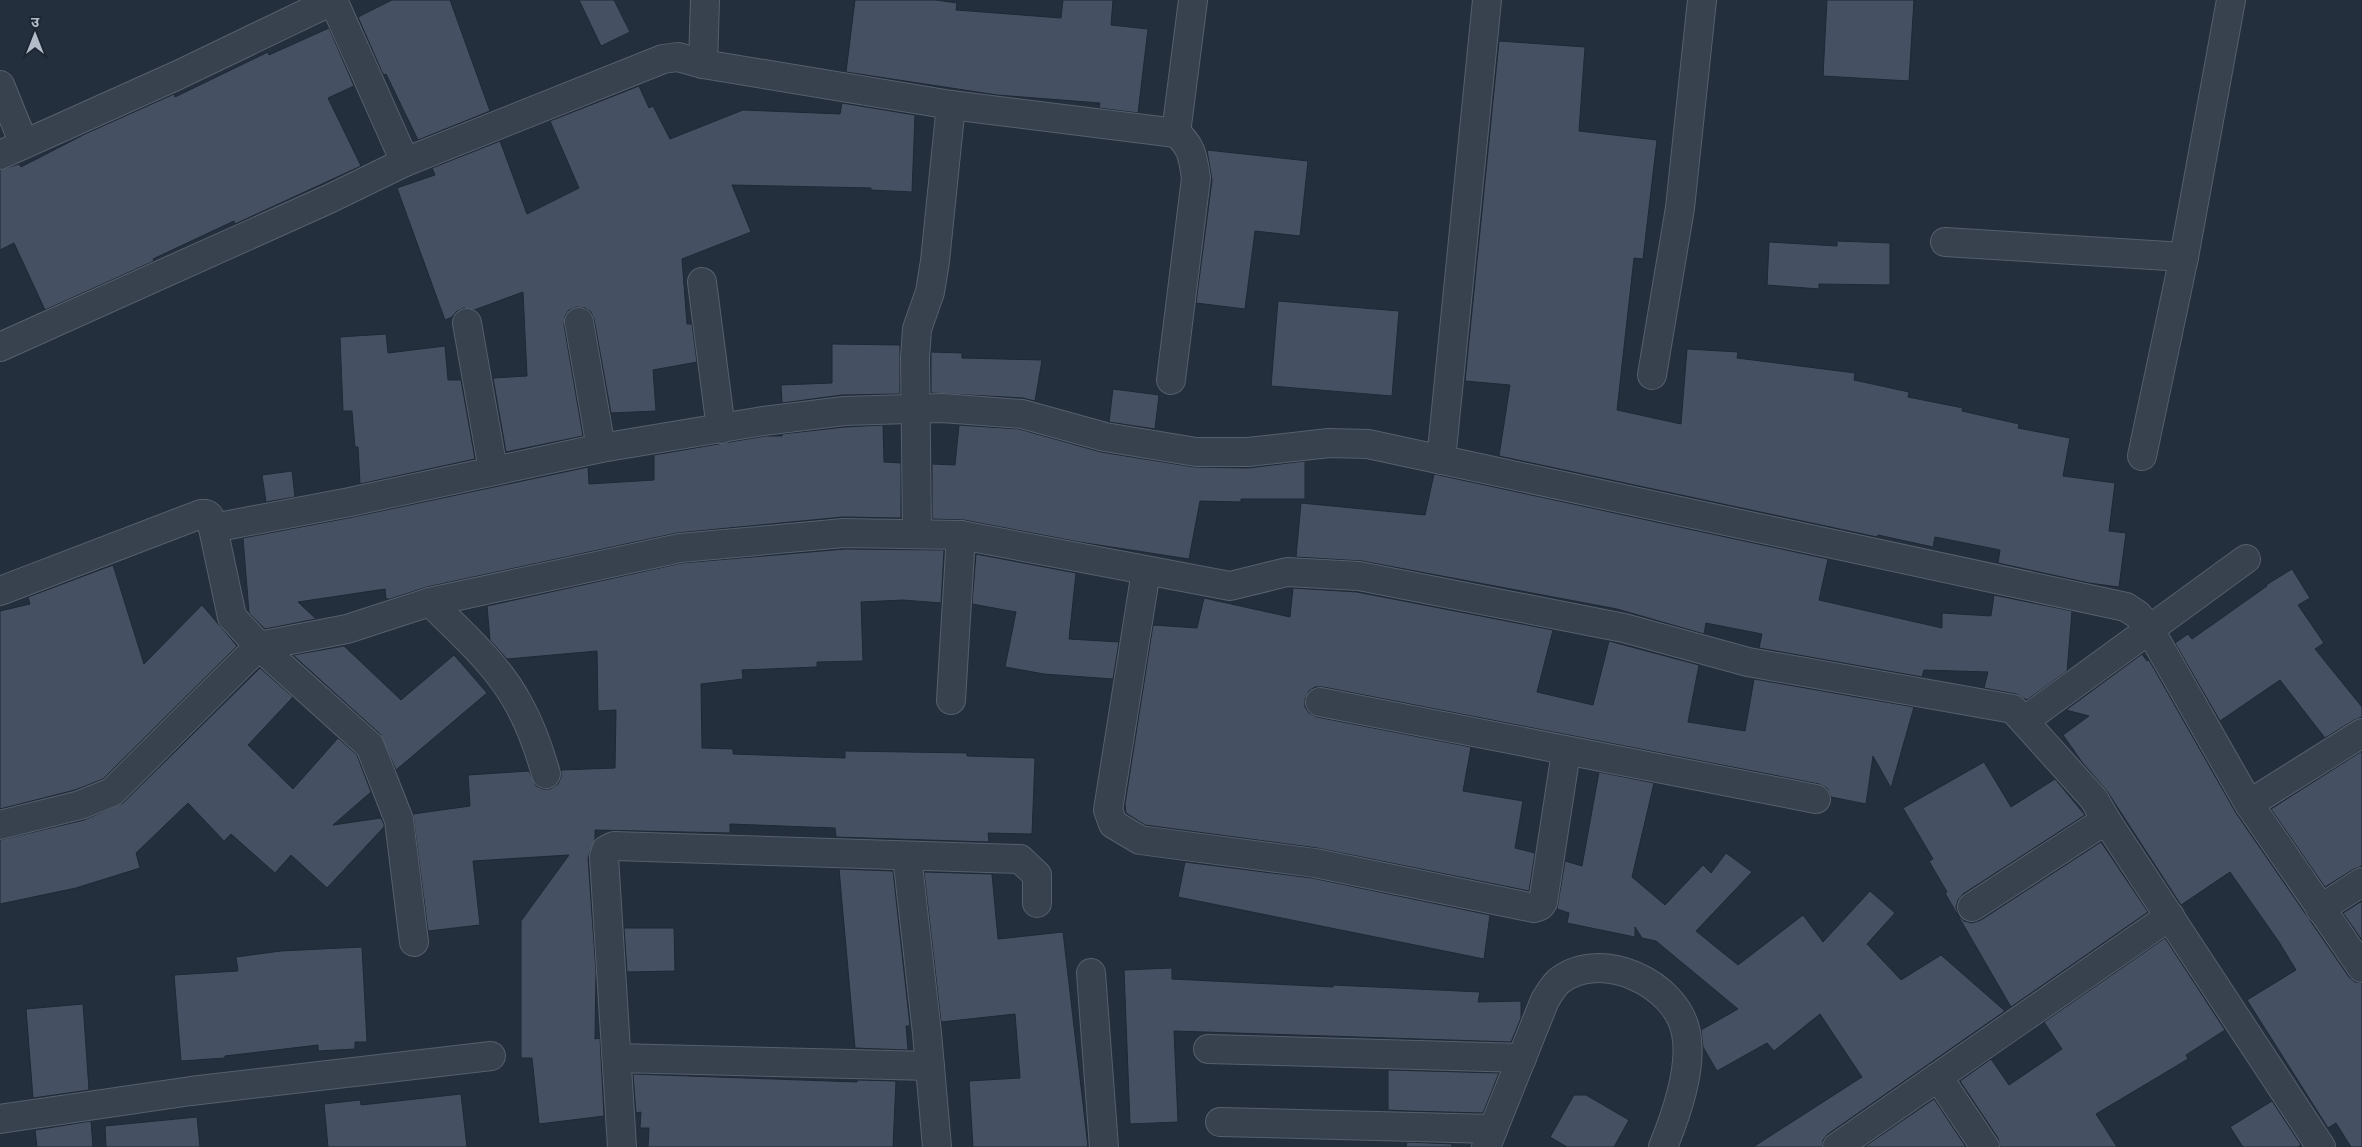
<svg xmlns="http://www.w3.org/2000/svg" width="2362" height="1147" viewBox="0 0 2362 1147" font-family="Roboto,'Noto Sans Devanagari',sans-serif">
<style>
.building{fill:#455162;stroke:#1f2835}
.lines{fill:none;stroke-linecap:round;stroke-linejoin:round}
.minor-casing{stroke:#565f6c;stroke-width:30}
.minor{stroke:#38414e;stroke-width:28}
</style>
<rect width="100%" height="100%" fill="#242f3e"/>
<g class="building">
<polygon points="392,0 450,0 490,111 418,140 386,74 384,75 382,72 358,17"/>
<polygon points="579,0 614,0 630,32 601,46"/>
<polygon points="855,0 936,0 957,3 956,10 1061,18 1063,0 1113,0 1111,25 1148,29 1138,113 1099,108 1100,103 997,95 846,72"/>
<polygon points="1827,0 1914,0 1909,81 1823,76"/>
<polygon points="329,28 354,86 328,98 361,166 235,224 234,221 153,259 154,261 45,310 14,243 0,250 0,170 19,164 21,167 85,134 174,94 175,97 268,52 269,55"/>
<polygon points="1499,41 1585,47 1579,131 1657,140 1643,259 1634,258 1617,410 1681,424 1687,349 1738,352 1737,358 1855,373 1854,380 1909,392 1908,397 1963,408 1962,411 2019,424 2018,428 2070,438 2063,476 2115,483 2109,531 2126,533 2119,587 2089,583 1998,563 2000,550 1935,537 1933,547 1878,535 1877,537 1499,456 1510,385 1465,381"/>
<polygon points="639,86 649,108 653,106 670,139 743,110 840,114 842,103 915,115 912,192 871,190 871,188 732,185 751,232 682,259 687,324 692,324 697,362 653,370 656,411 611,413 594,319 591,312 585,308 577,307 569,310 565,316 564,325 583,436 506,452 493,378 527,376 523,292 474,310 464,308 457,311 452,317 445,320 397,188 435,175 432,168 500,141 527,214 579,188 550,121"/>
<polygon points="1207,150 1308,161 1300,236 1255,231 1245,309 1196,303 1212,180"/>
<polygon points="1837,241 1890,243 1890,285 1819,284 1819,289 1767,285 1769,242 1837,246"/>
<polygon points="1278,301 1399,311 1392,396 1271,386"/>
<polygon points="386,334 388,353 445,346 448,380 461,380 475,459 360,484 358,447 355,447 352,411 343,411 340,337"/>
<polygon points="832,344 900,345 900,394 842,395 782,403 781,385 832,383"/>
<polygon points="931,352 962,353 962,358 1042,360 1035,401 1023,398 931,393"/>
<polygon points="1113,389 1159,395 1155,429 1109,422"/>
<polygon points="883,425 884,462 901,463 901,518 843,517 677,533 427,587 390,599 386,599 385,589 298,602 316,619 265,629 249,613 243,538 353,517 588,467 589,484 654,480 654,455 765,436 782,436 782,434 845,427"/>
<polygon points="959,425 1019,429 1101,452 1194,467 1248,468 1305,461 1305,499 1241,499 1241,502 1200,501 1189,559 1079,542 964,520 932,519 932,464 955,465"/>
<polygon points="292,471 295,497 266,502 262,475"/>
<polygon points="1434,474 1828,559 1819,600 1942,628 1942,613 1991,616 1994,595 2072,611 2067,671 2027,700 2016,694 1984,688 1988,672 1924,670 1922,677 1759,648 1762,634 1706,623 1704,634 1617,609 1362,561 1296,557 1301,503 1425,515"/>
<polygon points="845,549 944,550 941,603 903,600 861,602 863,661 817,662 817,667 742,670 743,679 701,684 702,748 733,749 733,754 845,758 845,751 967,753 967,756 1035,758 1032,834 988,833 989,842 836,837 835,828 730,824 730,833 595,830 595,839 588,858 596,972 595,1039 600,1038 604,1116 539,1124 532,1058 521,1058 521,921 569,855 473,861 480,925 428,931 413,814 470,806 468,775 529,771 536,786 543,789 550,789 558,784 561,777 561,770 615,768 616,710 598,711 597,651 507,659 490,640 487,606 682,563"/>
<polygon points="976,554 1076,573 1069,639 1119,642 1113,679 1044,674 1005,667 1016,612 972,604"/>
<polygon points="113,565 144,664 202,605 237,646 103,779 75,790 0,809 0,611 30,604 28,597"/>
<polygon points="2292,569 2310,598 2298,605 2324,643 2315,649 2362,707 2362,717 2354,720 2325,738 2280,680 2220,721 2175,643 2188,634 2192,639 2267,586 2266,585"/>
<polygon points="1293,588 1357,592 1553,630 1537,692 1593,705 1609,641 1699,665 1688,722 1745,731 1754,679 1914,707 1891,788 1873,756 1866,804 1831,797 1827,788 1819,784 1323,687 1315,687 1309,691 1305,699 1305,707 1309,713 1317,717 1471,747 1463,791 1523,801 1515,848 1535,853 1529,891 1317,848 1145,825 1126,813 1125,804 1153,625 1197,628 1204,598 1290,617"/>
<polygon points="344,646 401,700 454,655 487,693 396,770 380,734 293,655"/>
<polygon points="2142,654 2147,661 2149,660 2236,813 2349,977 2355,982 2362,983 2362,1147 2351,1147 2336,1123 2328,1128 2247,1000 2296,970 2279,942 2230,872 2181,905 2107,791 2082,762 2063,735 2089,716 2066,710"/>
<polygon points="260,668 293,697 248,745 293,789 338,738 357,755 371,792 333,825 381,818 384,824 384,827 327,888 291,855 275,873 231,834 224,841 188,803 136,853 140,868 76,888 0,904 0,840 84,820 123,803"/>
<polygon points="2362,751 2362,866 2354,869 2325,887 2271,809"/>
<polygon points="1984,762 2011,807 2055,779 2085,815 1963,894 1958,900 1956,907 1959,916 1964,921 1972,923 1981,920 2101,842 2148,912 2011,1007 1945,893 1947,892 1929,861 1933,859 1903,808"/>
<polygon points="1599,772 1654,783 1632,877 1665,905 1703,865 1711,873 1726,853 1752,872 1696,931 1738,965 1803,915 1823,942 1870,891 1895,913 1867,944 1901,980 1941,955 2005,1011 1828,1134 1823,1140 1822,1147 1753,1147 1862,1077 1820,1014 1774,1051 1767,1043 1717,1071 1703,1047 1701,1030 1738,1009 1656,941 1642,938 1635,927 1635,937 1567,923 1569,913 1557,909 1565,861 1582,866"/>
<polygon points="1185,862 1312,878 1490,915 1484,959 1178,897"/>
<polygon points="839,869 893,871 910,1026 906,1026 908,1050 855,1048"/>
<polygon points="924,872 992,874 998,939 1063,932 1088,1147 973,1147 969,1081 1020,1078 1015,1014 941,1022"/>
<polygon points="2362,901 2362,940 2343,913"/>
<polygon points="624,928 674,928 675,971 627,972"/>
<polygon points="2165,938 2225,1030 2186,1055 2188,1059 2096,1114 2117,1147 2000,1147 1998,1138 1960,1081 1991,1059 2009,1085 2062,1049 2044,1022"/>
<polygon points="362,947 367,1042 355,1042 355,1049 318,1051 318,1045 225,1056 225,1058 181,1061 174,975 238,971 236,957 281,951"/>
<polygon points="1172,968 1172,979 1333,987 1333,985 1480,992 1478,1002 1521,1001 1521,1018 1511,1042 1174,1031 1178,1122 1130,1124 1124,970"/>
<polygon points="83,1004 89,1090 33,1098 26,1009"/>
<polygon points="1388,1070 1499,1073 1483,1113 1409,1111 1388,1110"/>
<polygon points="633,1074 857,1082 857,1080 896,1081 893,1147 648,1147 649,1128 640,1128 641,1112 636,1113"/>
<polygon points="461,1094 467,1147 328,1147 324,1104 360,1100 361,1105"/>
<polygon points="1574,1095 1586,1095 1629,1120 1614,1147 1567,1147 1550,1137"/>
<polygon points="1934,1099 1966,1147 1864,1147"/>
<polygon points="2272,1101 2301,1145 2298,1147 2243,1147 2230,1127"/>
<polygon points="197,1117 200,1147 106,1147 105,1126"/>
<polygon points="91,1121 93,1147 37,1147 35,1130"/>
<polygon points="1407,1142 1452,1144 1452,1147 1406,1147"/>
</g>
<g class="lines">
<defs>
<g id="minor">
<polyline points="333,0 405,162"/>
<polyline points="703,64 705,0"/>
<polyline points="0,85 24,144"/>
<polyline points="0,155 178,75 334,0"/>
<polyline points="1945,242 2184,257"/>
<polyline points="702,282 721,429"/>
<polyline points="579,322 601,448"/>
<polyline points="467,323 493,470"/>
<polyline points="0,347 329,199 405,162 663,59 678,57 703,64 951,105 1176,133 1193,0"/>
<polyline points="1652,375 1680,208 1702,0"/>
<path d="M1171 380 1196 178C1193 158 1192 146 1176 133"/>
<polyline points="2142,456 2184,257 2231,0"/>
<polyline points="1441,460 1487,0"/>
<polyline points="213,528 350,502 601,448 763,421 844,411 942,408 1022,414 1105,437 1196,452 1248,452 1329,443 1368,444 2126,607 2138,615 2150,630 2249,804 2362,968"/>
<polyline points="917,533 915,358 917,329 930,292 935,261 951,105"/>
<polyline points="1146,571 1108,810 1113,824 1140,840 1315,863 1534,908 1540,906 1543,902 1566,752"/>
<polyline points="0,591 201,514 206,514 209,516 213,528 232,617 259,646 370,746 399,820 414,942"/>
<path d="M430 602C461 633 497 664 518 703 531 726 539 749 546 774"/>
<polyline points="951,700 961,535"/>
<polyline points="1320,702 1816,799"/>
<polyline points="2024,721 2246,559"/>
<polyline points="2249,804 2362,733"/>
<polyline points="0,825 80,805 112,792 259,646 347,629 430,602 680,548 844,533 961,535 1230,586 1287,572 1359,576 1624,628 1748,662 2013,709 2094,799 2106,820 2321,1147"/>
<polyline points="907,856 927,1033 937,1147"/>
<polyline points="1972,907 2106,820"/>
<polyline points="2320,909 2362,882"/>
<polyline points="1091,973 1104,1147"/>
<polyline points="1208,1049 1522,1058"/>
<polyline points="617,1058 930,1066"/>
<polyline points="1938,1077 1985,1147"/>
<polyline points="0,1119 191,1091 491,1056"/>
<polyline points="1220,1122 1493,1129"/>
<polyline points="622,1147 604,857 606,850 614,846 1020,859 1037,875 1037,903"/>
<path d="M1486 1147 1545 1000C1549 994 1553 986 1559 981 1600 948 1677 983 1686 1033 1693 1068 1676 1115 1663 1147"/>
<polyline points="1837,1147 2170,916"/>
</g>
</defs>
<use href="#minor" class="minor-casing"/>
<use href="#minor" class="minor"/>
</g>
<g transform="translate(35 35)" stroke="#1d2633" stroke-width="4" paint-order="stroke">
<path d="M0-4L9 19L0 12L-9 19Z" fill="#b4bcc9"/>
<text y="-8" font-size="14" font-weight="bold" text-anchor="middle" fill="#b4bcc9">उ</text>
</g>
</svg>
